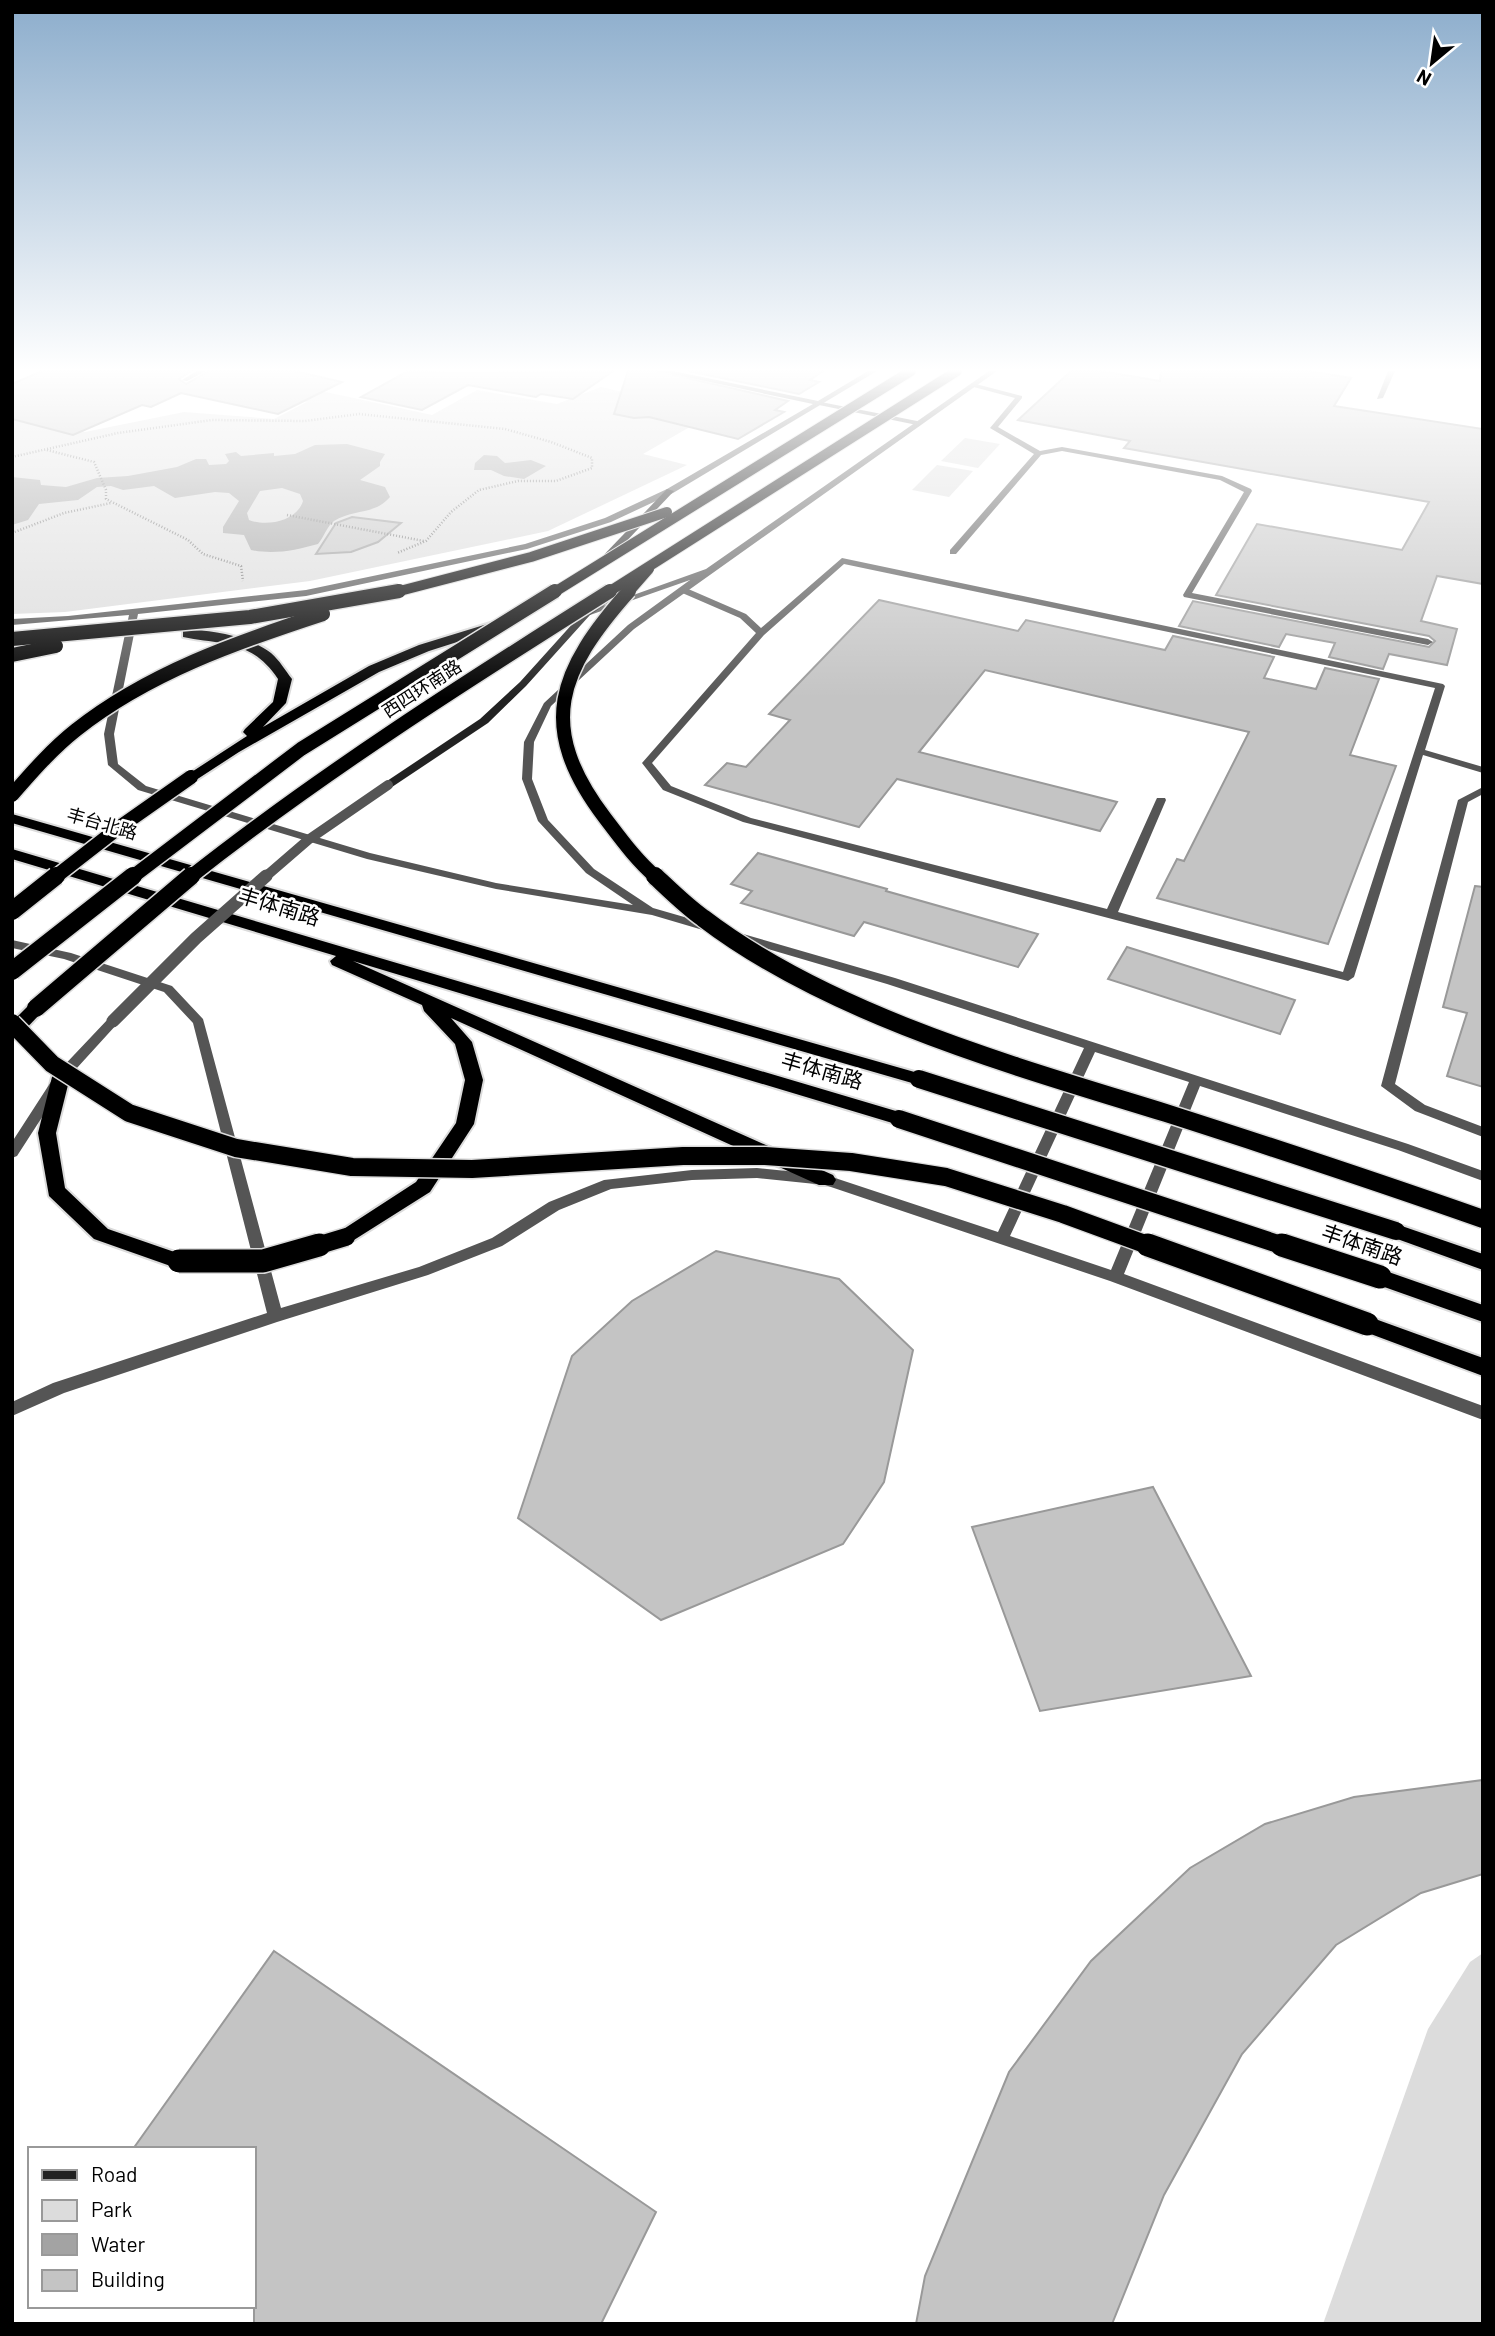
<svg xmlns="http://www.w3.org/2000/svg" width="1495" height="2336" viewBox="0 0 1495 2336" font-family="Barlow,'Noto Sans SC',sans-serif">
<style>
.green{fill:#dcdcdc}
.water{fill:#a3a3a3;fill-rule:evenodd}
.building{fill:#c4c4c4;stroke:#999;stroke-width:2}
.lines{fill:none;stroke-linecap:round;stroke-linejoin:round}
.trunk-casing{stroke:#dbdbdb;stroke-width:4}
.path{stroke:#777;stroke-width:2.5;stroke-dasharray:1 2;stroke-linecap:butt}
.service{fill:#555;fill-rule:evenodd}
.minor{fill:#555;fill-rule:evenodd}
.tertiary{fill:#555;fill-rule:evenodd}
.secondary{fill:#222;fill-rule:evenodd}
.trunk{fill:#000;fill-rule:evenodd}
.trunk-bridge-far3-casing{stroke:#dbdbdb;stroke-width:12;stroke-linecap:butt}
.trunk-bridge-far2-casing{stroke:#dbdbdb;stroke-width:17;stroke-linecap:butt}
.trunk-bridge-far1-casing{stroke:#dbdbdb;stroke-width:21;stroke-linecap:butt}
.trunk-bridge-casing{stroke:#dbdbdb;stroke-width:26;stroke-linecap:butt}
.tertiary-bridge-far1{stroke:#555;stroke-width:10}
.tertiary-bridge{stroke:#555;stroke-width:13}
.trunk-bridge-far3{stroke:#000;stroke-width:10}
.trunk-bridge-far2{stroke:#000;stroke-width:14}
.trunk-bridge-far1{stroke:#000;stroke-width:18}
.trunk-bridge{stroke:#000;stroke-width:23}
.labels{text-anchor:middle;stroke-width:5;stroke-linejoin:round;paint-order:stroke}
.far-street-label{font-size:18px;fill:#000;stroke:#fff}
.street-label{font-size:21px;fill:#000;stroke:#fff}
</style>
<rect width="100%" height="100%" fill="#fff"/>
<g class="green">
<polygon points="289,384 432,415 477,390 557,404 601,387 714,413 643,454 687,465 548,531 310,581 65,612 12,614 12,415 85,432 184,412 274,419 307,402 271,393"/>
<polygon points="965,438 1000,444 978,468 941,461"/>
<polygon points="937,465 973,471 949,497 912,490"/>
<polygon points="1483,1953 1483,2324 1323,2324 1428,2029 1470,1962"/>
</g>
<g class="water">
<path d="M347 444 385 454 380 462V466L360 480 385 487 390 497C375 515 353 509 334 521 327 526 324 537 318 544 296 550 274 555 251 550L244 535 223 533V527L239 501 229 493 215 492 175 498 154 486 123 490 111 486 97 487 78 500 39 504 28 520 12 525V477L40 480 41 485 66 487 97 478 128 476 177 467 196 459H206L209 465 226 464 229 461 225 454 236 452 241 456 274 453V456L295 454 315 445ZM282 488 300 494 303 501C297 521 267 527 249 520L247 513 260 491Z"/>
<polygon points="484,455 497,456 505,463 531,460 546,466 524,479 504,476 491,470 474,470 475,463"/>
</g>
<g class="building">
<polygon points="42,371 191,371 179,379 186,384 209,371 295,371 342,382 278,414 181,393 151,407 142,405 73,435 12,419 12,384"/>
<polygon points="408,371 461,373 613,371 573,399 541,394 536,397 468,385 422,410 361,397"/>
<polygon points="628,371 656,371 788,401 775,410 784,412 738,439 649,417 634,418 614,414"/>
<polygon points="688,371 823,371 810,380 819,382 799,394"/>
<polygon points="1071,371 1101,371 1160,381 1161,371 1309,371 1351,378 1334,406 1483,429 1483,584 1437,576 1421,621 1457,629 1447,665 1389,654 1383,669 1329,657 1335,643 1286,634 1279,647 1179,626 1193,601 1429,647 1435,641 1429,636 1216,595 1257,524 1402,550 1429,502 1124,448 1130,441 1018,420"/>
<polygon points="352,517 401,523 378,542 351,552 316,554 336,523"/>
<polygon points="879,600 1018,631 1026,620 1165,650 1173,636 1274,657 1264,678 1316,689 1325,668 1379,679 1350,755 1396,766 1328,944 1157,898 1177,859 1184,861 1249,732 985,670 919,752 1117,802 1100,831 897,779 859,827 705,785 727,763 746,767 790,720 769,714"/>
<polygon points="758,853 887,889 886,891 1038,934 1018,967 864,922 854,936 741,903 752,891 731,884"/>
<polygon points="1475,886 1483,887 1483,1087 1447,1076 1467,1013 1443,1007"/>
<polygon points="1127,947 1295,1000 1280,1034 1108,979"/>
<polygon points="716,1251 839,1279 913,1350 884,1482 843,1544 661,1620 518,1518 572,1356 632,1301"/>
<polygon points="1153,1487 1251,1676 1040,1711 972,1527"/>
<polygon points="1483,1780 1483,1874 1421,1893 1336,1945 1242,2054 1164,2195 1112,2324 916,2324 925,2276 1009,2072 1091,1961 1190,1868 1265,1824 1354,1797"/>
<polygon points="274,1951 656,2212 601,2324 254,2324 254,2149 133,2149"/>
</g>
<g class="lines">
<defs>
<g id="trunk">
<path d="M497 621 503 625 501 628 429 651 379 672 239 752 196 780H186L184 777 247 736 243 732 245 729 273 702 278 679C252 640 223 645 183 637V631C206 627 253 638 271 653 280 661 285 670 292 679L286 703 263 727 369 666 419 645Z"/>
<polygon points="12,814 925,1075 928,1079 925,1083 919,1085 12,823"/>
<polygon points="12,849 906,1114 908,1119 906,1124 899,1125 353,961 833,1175 836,1180 833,1185 819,1185 451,1018 472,1042 483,1080 474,1124 430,1192 346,1245 339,1242 336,1237 339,1232 416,1182 456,1123 465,1080 455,1044 424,1011 422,1005 332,965 330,961 336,956 12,859"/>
<polygon points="36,1002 45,1008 42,1012 18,1037 12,1039 12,1022 30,1004"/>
<polygon points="61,1071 67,1073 70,1077 56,1133 65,1188 108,1229 186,1256 189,1261 186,1266 179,1269 94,1239 49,1196 38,1133 52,1077 55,1073"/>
<polygon points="1396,1224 1483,1254 1483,1270 1389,1236 1386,1231 1389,1226"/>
<polygon points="1380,1269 1483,1305 1483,1322 1373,1283 1370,1277 1373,1271"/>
<polygon points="1367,1316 1483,1358 1483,1376 1360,1330 1356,1324 1360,1318"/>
</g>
</defs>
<use href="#trunk" class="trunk-casing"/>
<g class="path">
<polyline points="47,450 94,462 106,490 106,499 188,540 203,554 241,566 243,581"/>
<polyline points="12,457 118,433 212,420 305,421 359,414 505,429 551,442 592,458 592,468 556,481 518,481 479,490 451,512 426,541 397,553"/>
<polyline points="287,515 424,541"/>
<polyline points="12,533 64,513 111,503"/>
</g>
<polygon class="service" points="1388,371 1395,371 1383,398 1377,399"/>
<g class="minor">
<polygon points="197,371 206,371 187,381 182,380"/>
<polygon points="972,383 1022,396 1022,398 998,427 1040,451 1062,447 1222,476 1251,489 1252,491 1192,593 1428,639 1433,642 1428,645 1184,597 1183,595 1244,492 1220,480 1062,451 1041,455 956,554 950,554 950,550 1034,454 990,428 1015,398 970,386"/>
<polygon points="816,401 917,421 921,423 917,425 819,405"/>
<path d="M842 558 1443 684 1445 686 1425 750 1483 767V773L1423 755 1354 977 1348 981 743 822 663 790 642 763 756 633 740 618 680 592V588H686L746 614 761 628ZM844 564 1435 688 1343 972 1118 912 1166 800 1165 798H1157L1156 800 1107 909 751 818 671 786 652 763 764 635Z"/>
<polygon points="1483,787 1483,794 1468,802 1395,1084 1425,1105 1483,1127 1483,1137 1415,1111 1381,1086 1458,800"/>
</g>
<g class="tertiary">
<path d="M658 371H673L818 401 868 371H877L673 493 611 522 527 549 306 596 138 614 114 734 118 764 146 786 370 853 496 883 633 905 586 873 538 821 522 779 524 742 544 703 628 625 690 580 590 615 583 613 706 569 989 371H997L634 629 551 706 534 742 532 779 548 820 594 869 653 908 895 978 1408 1144 1483 1171V1181L1398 1150 1200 1086 1124 1274 1483 1406V1420L1110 1281 825 1185 757 1178 692 1180 611 1189 559 1210 502 1246 428 1275 277 1322 64 1393 12 1416V1402L53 1383 267 1313 193 1023 164 992 64 959 12 948V940L71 953 172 986 203 1019 281 1308 419 1267 492 1238 549 1202 604 1180 692 1170 757 1168 826 1175 998 1232 1084 1048 887 984 652 915 496 889 367 859 138 790 108 765 104 734 129 615 12 625V619L68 616 306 590 525 544 605 518 667 489 813 404ZM1095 1052 1189 1082 1111 1270 1010 1236Z"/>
<polygon points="113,1017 117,1018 119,1021 117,1024 66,1080 17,1156 12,1158 12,1142 56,1074 109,1018"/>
</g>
<g class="secondary">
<polygon points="667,489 674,491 604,565 598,565 598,561"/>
<polygon points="631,580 638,582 590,615 526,686 488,723 392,787 384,787 384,783 480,719 520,682 584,611"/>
</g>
<use href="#trunk" class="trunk"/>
<defs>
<g id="trunk-bridge-far3">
<polyline points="392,593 531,557 667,512"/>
<polyline points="553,593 911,371"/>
<polyline points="607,593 957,371"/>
<polyline points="628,593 649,569"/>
</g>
<g id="trunk-bridge-far2">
<path d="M629 591C559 670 535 726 605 818 621 839 636 860 657 878"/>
<polyline points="12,639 250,617 399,591"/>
<polyline points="12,655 56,646"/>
<path d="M12 795C32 772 52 749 76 730 148 673 237 642 323 614"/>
<polyline points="54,878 117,829 191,777"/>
<polyline points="131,878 301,749 555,591"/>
<path d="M189 878C322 773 467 681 610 591"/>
</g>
<g id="trunk-bridge-far1">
<path d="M655 876C670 890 686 906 703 918 830 1015 1014 1066 1166 1113 1272 1147 1378 1182 1483 1219"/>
<polyline points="12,911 56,876"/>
<polyline points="12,971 133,876"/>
<polyline points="36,1008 191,876"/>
<polyline points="12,1023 52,1064 129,1113 236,1148 352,1167 472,1169 683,1156 765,1156 851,1162 946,1177 1063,1214 1153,1247"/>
<polyline points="919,1079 1396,1231"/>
<polyline points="899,1119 1287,1247"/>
<polyline points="313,1247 346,1237"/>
</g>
<g id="trunk-bridge">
<polyline points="1148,1245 1367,1324"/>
<polyline points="1282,1245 1380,1277"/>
<polyline points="179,1261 263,1261 319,1245"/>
</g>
</defs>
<use href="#trunk-bridge-far3" class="trunk-bridge-far3-casing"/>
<use href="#trunk-bridge-far2" class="trunk-bridge-far2-casing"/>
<use href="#trunk-bridge-far1" class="trunk-bridge-far1-casing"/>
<use href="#trunk-bridge" class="trunk-bridge-casing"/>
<polyline class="tertiary-bridge-far1" points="264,878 308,840 388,785"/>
<polyline class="tertiary-bridge" points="113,1021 196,938 266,876"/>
<use href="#trunk-bridge-far3" class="trunk-bridge-far3"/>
<use href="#trunk-bridge-far2" class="trunk-bridge-far2"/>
<use href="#trunk-bridge-far1" class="trunk-bridge-far1"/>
<use href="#trunk-bridge" class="trunk-bridge"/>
</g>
<linearGradient id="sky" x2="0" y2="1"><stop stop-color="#8cadcc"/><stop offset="0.53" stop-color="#fff"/><stop offset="1" stop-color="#fff" stop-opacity="0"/></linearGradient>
<rect width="1495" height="698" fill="url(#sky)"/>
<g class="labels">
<g class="far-street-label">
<text transform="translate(422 689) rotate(-33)" y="6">西四环南路</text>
<text transform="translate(102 824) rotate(16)" y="6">丰台北路</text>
</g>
<g class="street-label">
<text transform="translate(279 907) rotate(17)" y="7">丰体南路</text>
<text transform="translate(822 1071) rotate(16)" y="7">丰体南路</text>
<text transform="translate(1362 1245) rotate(19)" y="7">丰体南路</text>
</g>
</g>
<rect width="1495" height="2336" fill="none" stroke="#000000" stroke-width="28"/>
<rect x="28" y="2147" width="228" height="161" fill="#ffffff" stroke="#999999" stroke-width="2"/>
<rect x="42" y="2170" width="35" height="10" fill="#222222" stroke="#999999" stroke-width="2"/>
<text x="91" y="2182" font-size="21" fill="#000000">Road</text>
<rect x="42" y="2200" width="35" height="21" fill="#dcdcdc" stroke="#999999" stroke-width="2"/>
<text x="91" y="2217" font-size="21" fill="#000000">Park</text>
<rect x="42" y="2234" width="35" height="21" fill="#a3a3a3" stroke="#999999" stroke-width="2"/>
<text x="91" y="2252" font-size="21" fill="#000000">Water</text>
<rect x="42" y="2270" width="35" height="21" fill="#c4c4c4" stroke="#999999" stroke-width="2"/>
<text x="91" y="2287" font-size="21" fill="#000000">Building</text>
<g transform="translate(1432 63) rotate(209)" stroke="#ffffff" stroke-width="5" paint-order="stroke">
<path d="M0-5L12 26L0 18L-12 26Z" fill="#000000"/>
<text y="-10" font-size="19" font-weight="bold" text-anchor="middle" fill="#000000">N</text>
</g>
</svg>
